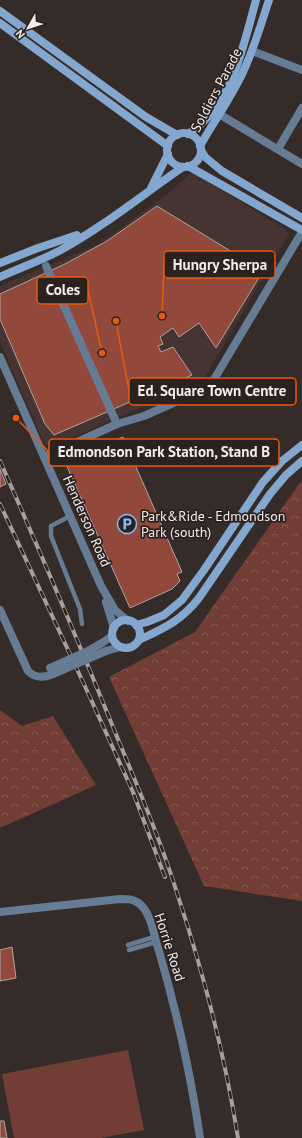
<svg xmlns="http://www.w3.org/2000/svg" width="302" height="1138" viewBox="0 0 302 1138" font-family="'PT Sans',sans-serif">
<style>
.built{fill:#453431}
.forest{fill:url(#forest-crowns)}
.pitch{fill:#723d34}
.building{fill:#92493c;stroke:#b0a3a1}
.lines{fill:none;stroke-linecap:round;stroke-linejoin:round}
.lane{stroke:#657c94;stroke-width:4.5}
.street{stroke:#657c94;stroke-width:8}
.secondary{stroke:#83a7ce;stroke-width:8}
.rail-casing{stroke:#a79f9d;stroke-width:4}
.rail{stroke:#2b2220;stroke-width:2.5;stroke-dasharray:8;stroke-linecap:butt}
.street-bridge{stroke:#657c94;stroke-width:8}
.labels{text-anchor:middle;stroke-width:3.5;stroke-linejoin:round;paint-order:stroke}
.street-label{font-size:14px;fill:#f3eceb;stroke:#2b2220}
.poi-label{font-size:14px;fill:#f3eceb;stroke:#2b2220;text-anchor:start}
.leader{fill:none;stroke:#e8590c;stroke-width:1.5}
.callout-dot{fill:#e8590c;stroke:#2b2220;stroke-width:1.5}
.callout{fill:#2b2220;stroke:#e8590c;stroke-width:1.5}
.callout-label{font-size:15px;text-anchor:middle;font-weight:bold;fill:#f3eceb}
</style>
<defs>
<pattern id="forest-crowns" width="20" height="18" patternUnits="userSpaceOnUse"><rect width="20" height="18" fill="#723d34"/><path d="M2 6a3 3 0 1 1 6 0M12 15a3 3 0 1 1 6 0" fill="none" stroke="#875952"/></pattern>
</defs>
<rect width="100%" height="100%" fill="#352c2a"/>
<polygon class="built" points="193,173 285,229 288,233 287,237 205,377 200,382 55,445 46,445 43,441 0,342 0,286 99,244 169,193 187,176"/>
<g class="forest">
<polygon points="302,482 302,901 204,886 109,677 195,632 299,484"/>
<polygon points="0,710 22,726 53,716 96,785 0,828"/>
</g>
<polygon class="pitch" points="128,1050 144,1130 101,1138 14,1138 2,1074"/>
<g class="building">
<polygon points="157,206 263,271 216,348 199,323 179,337 173,328 160,337 163,344 158,346 161,352 173,347 192,375 54,435 45,424 0,319 0,294 65,264 107,241"/>
<polygon points="123,437 182,572 177,574 180,581 172,589 130,608 65,462"/>
<polygon points="0,469 6,484 0,487"/>
<polygon points="12,947 16,978 0,981 0,950"/>
<polygon points="0,1121 4,1121 7,1138 0,1138"/>
</g>
<g class="lines">
<g class="lane">
<polyline points="70,516 51,526 51,536 80,609 82,624"/>
<polyline points="128,945 154,937"/>
<polyline points="129,950 156,942"/>
</g>
<g class="street">
<polyline points="252,51 302,70"/>
<polyline points="219,114 302,164"/>
<polyline points="278,149 302,108"/>
<polyline points="46,266 117,424"/>
<polyline points="0,357 101,586 115,610 128,621"/>
<polyline points="44,457 117,424 144,416 207,388 213,381 302,232"/>
<polyline points="106,602 114,628"/>
<path d="M0 610 28 671C35 678 44 678 53 674"/>
<polyline points="102,643 112,636"/>
<polyline points="106,651 120,647"/>
<path d="M0 912 120 899C129 899 135 899 142 906 152 917 154 937 159 951 177 1013 191 1075 200 1138"/>
</g>
<g class="secondary">
<polyline points="0,11 146,117 177,135"/>
<polyline points="0,23 168,146"/>
<circle cx="184" cy="150" r="17"/>
<path d="M188 134C232 106 243 47 256 0"/>
<path d="M200 146C214 121 231 98 243 72 254 49 261 24 269 0"/>
<polyline points="201,150 205,157 222,171 302,218"/>
<polyline points="188,166 302,230"/>
<polyline points="151,188 168,154"/>
<polyline points="0,263 38,248 77,235"/>
<path d="M0 277C19 268 40 261 59 251 103 227 142 195 183 167"/>
<circle cx="126" cy="634" r="14"/>
<polyline points="136,625 147,622 164,615 182,600 204,570 263,482 282,461 302,445"/>
<path d="M139 640C164 628 181 621 199 598L270 494 286 475 302 461"/>
</g>
<defs>
<g id="rail">
<path d="M0 461C39 549 77 638 113 727 136 783 160 838 178 896 204 975 225 1056 238 1138"/>
<polyline points="0,504 83,682 133,792 165,877"/>
</g>
</defs>
<use href="#rail" class="rail-casing"/>
<use href="#rail" class="rail"/>
<g class="street-bridge">
<polyline points="50,668 86,652 102,643"/>
<polyline points="53,674 106,651"/>
</g>
</g>
<defs>
<symbol id="parking-ring" viewBox="-11 -11 22 22"><circle r="9.5" fill="#2b2220" stroke="#80bdfa" stroke-width="1.5"/><path d="M-3.5-5.5H1a3.5 3.5 0 0 1 0 7H-1V5.5H-3.5ZM-1-3.4V-.6H.8a1.4 1.4 0 0 0 0-2.8Z" fill="#80bdfa"/></symbol>
</defs>
<g fill-rule="evenodd">
<use href="#parking-ring" x="116" y="513" width="22" height="22"/>
</g>
<g class="labels">
<g class="street-label">
<text transform="translate(216 90) rotate(-62)" y="5">Soldiers Parade</text>
<text transform="translate(87 521) rotate(66)" y="5">Henderson Road</text>
<text transform="translate(170 947) rotate(72)" y="5">Horrie Road</text>
</g>
<g class="poi-label">
<text x="141" y="521">Park&amp;Ride - Edmondson<tspan x="141" dy="16">Park (south)</tspan></text>
</g>
</g>
<path class="leader" d="M162 316L164 265M102 353L88 290M116 321L129 391M16 418L49 452"/>
<g class="callout-dot">
<circle cx="162" cy="316" r="4"/>
<circle cx="102" cy="353" r="4"/>
<circle cx="116" cy="321" r="4"/>
<circle cx="16" cy="418" r="4"/>
</g>
<g class="callout">
<rect x="164" y="251" width="111" height="27" rx="4"/>
<rect x="37" y="277" width="51" height="27" rx="4"/>
<rect x="129" y="378" width="167" height="27" rx="4"/>
<rect x="49" y="439" width="230" height="27" rx="4"/>
</g>
<g class="callout-label">
<text x="220" y="270">Hungry Sherpa</text>
<text x="63" y="295">Coles</text>
<text x="212" y="396">Ed. Square Town Centre</text>
<text x="164" y="457">Edmondson Park Station, Stand B</text>
</g>
<g transform="translate(28 28) rotate(231)" stroke="#2b2220" stroke-width="3" paint-order="stroke">
<path d="M0-3L7 15L0 10L-7 15Z" fill="#f3eceb"/>
<text y="-6" font-size="11" font-weight="bold" text-anchor="middle" fill="#f3eceb">N</text>
</g>
</svg>
